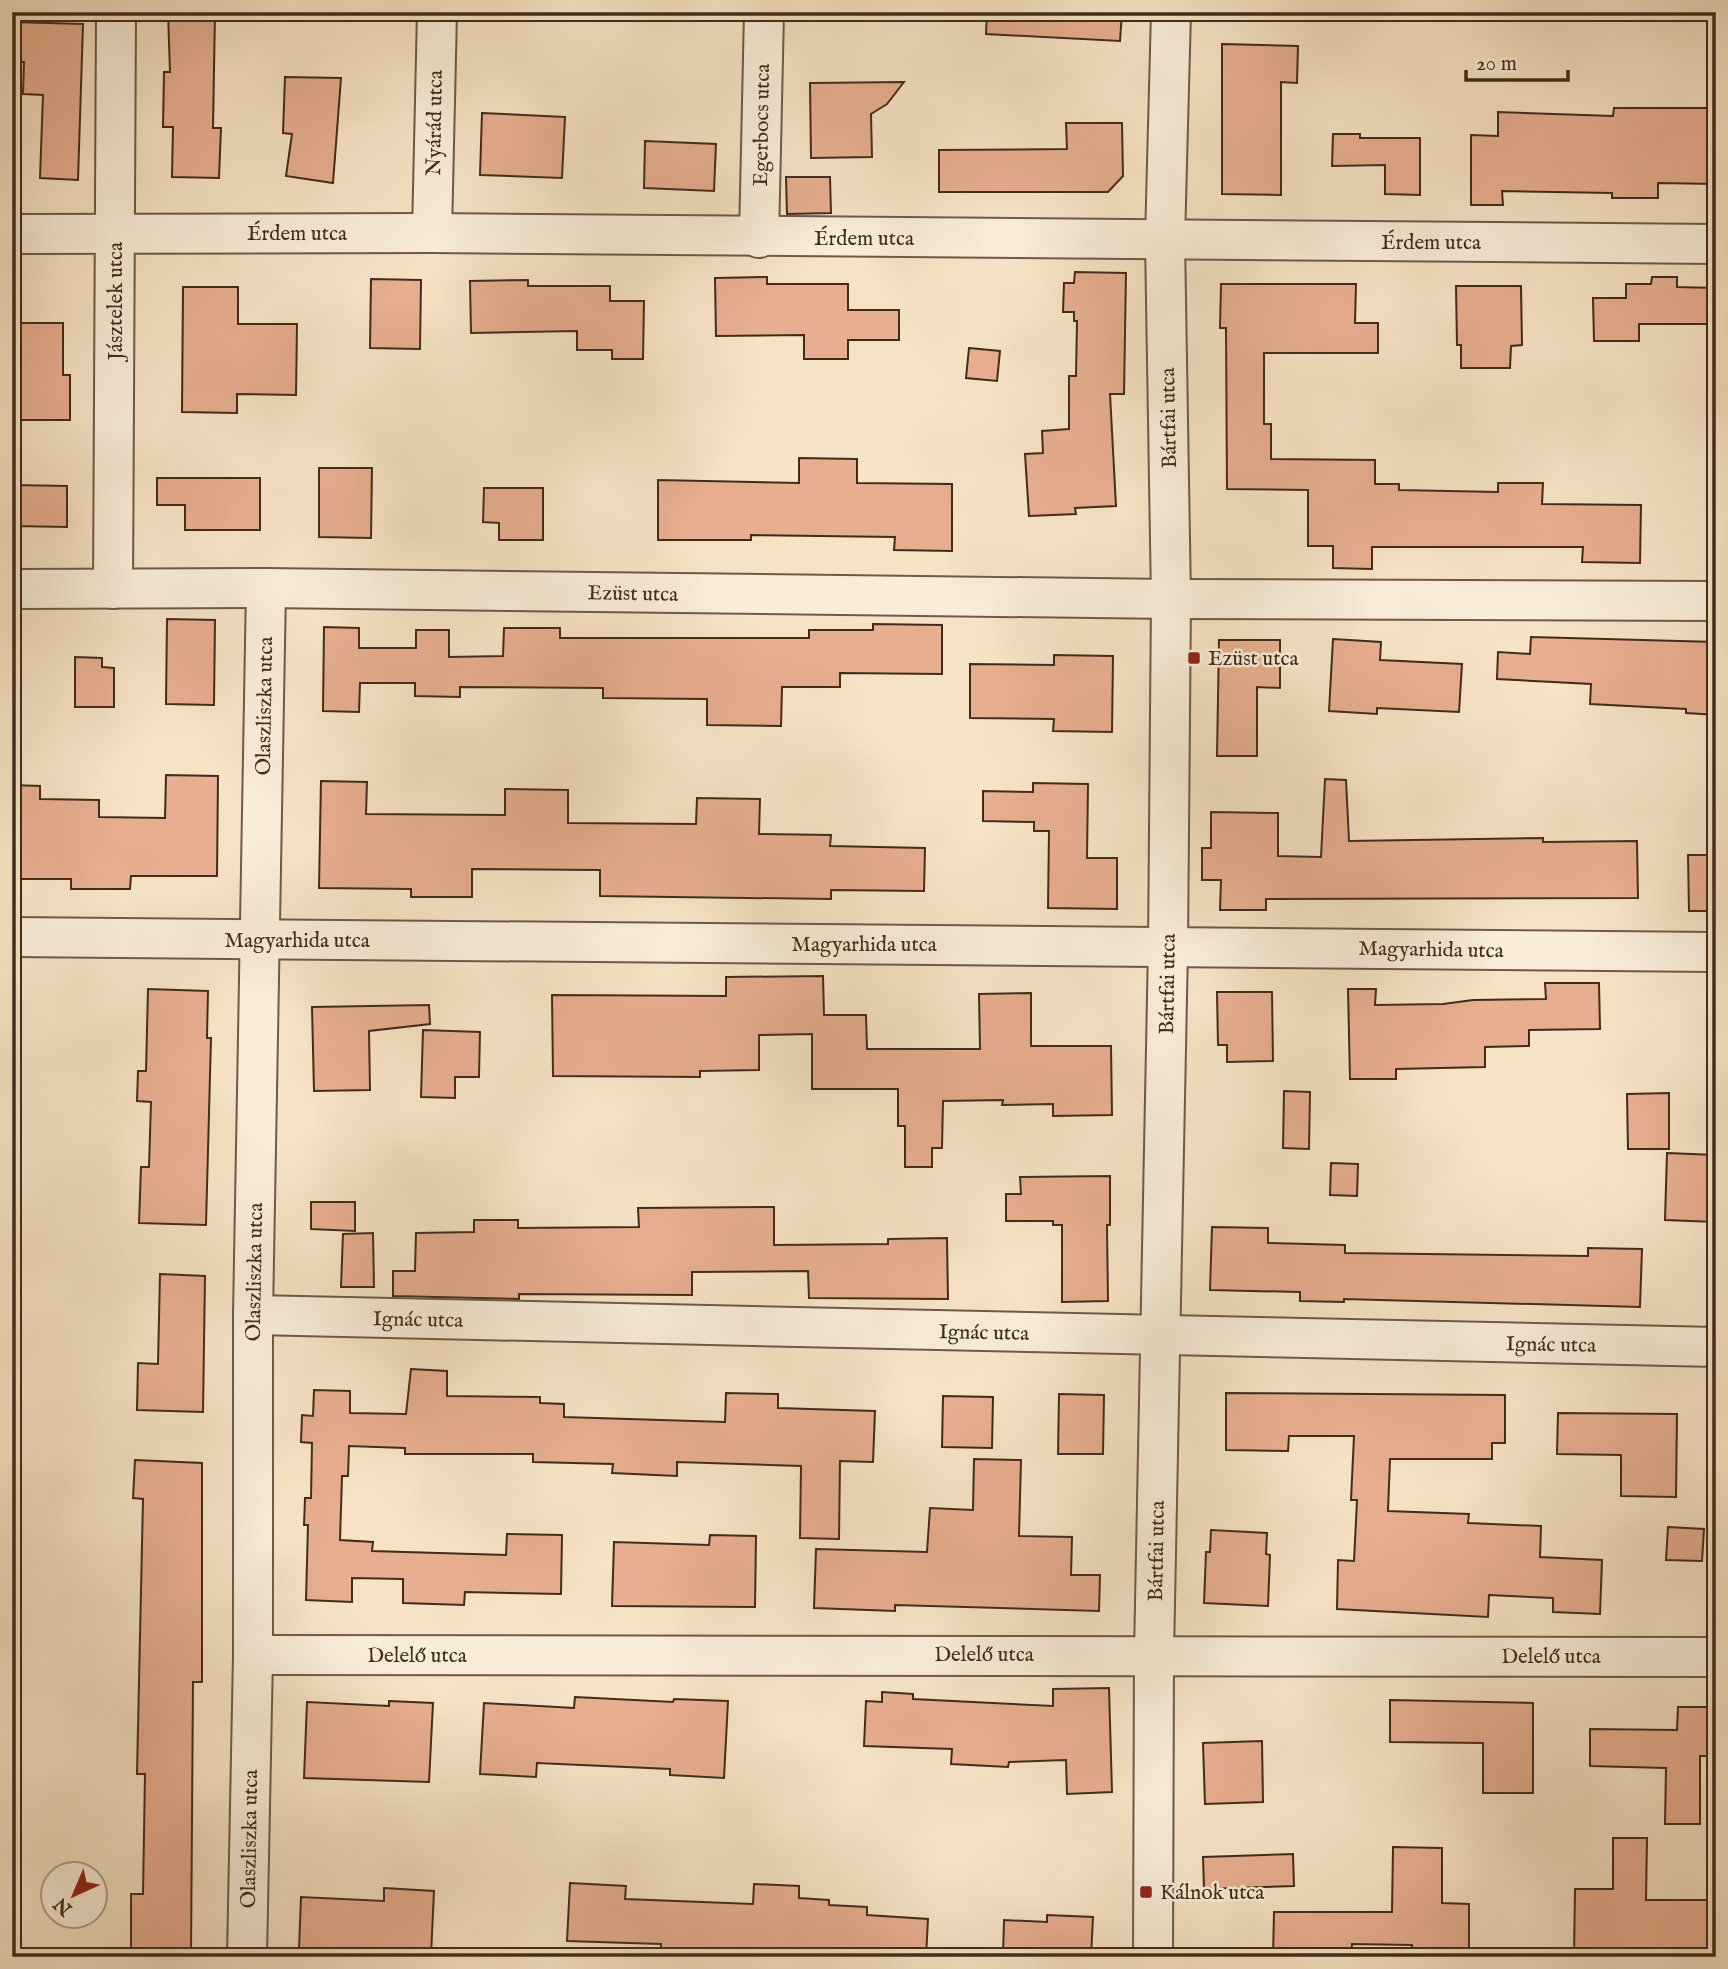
<svg xmlns="http://www.w3.org/2000/svg" width="1728" height="1969" viewBox="0 0 1728 1969" font-family="'IM FELL English',serif">
<style>
.building{fill:#e7ae8f;stroke:#422b1d;stroke-width:2}
.lines{fill:none;stroke-linecap:round;stroke-linejoin:round}
.minor-casing{stroke:#6f5947;stroke-width:42}
.minor{stroke:#f9edd9;stroke-width:38}
.poi-dot{fill:#8f2418;stroke:#f9edd9;stroke-width:2.5}
.labels{text-anchor:middle;stroke-width:5;stroke-linejoin:round;paint-order:stroke}
.street-label{font-size:21px;fill:#422b1d;stroke:#f9edd9}
.poi-label{font-size:21px;fill:#422b1d;stroke:#f9edd9;text-anchor:start}
</style>
<rect width="100%" height="100%" fill="#f6e3c5"/>
<filter id="stains"><feTurbulence type="fractalNoise" baseFrequency=".00286" numOctaves="4"/><feColorMatrix values="0 0 0 0 .2 0 0 0 0 .09 0 0 0 0 .02 0 0 0 .5 -.17"/></filter>
<radialGradient id="worn" r=".72"><stop offset=".6" stop-color="#630" stop-opacity="0"/><stop offset="1" stop-color="#630" stop-opacity=".3"/></radialGradient>
<g class="building">
<polygon points="168,12 215,12 213,128 221,128 219,178 172,177 173,127 163,127 164,72 170,72"/>
<polygon points="987,12 1122,12 1120,41 986,34"/>
<polygon points="12,22 83,24 78,180 40,178 43,95 23,94 24,62 12,62"/>
<polygon points="1222,44 1298,46 1297,83 1281,82 1281,195 1222,194"/>
<polygon points="285,77 341,78 333,183 286,176 292,134 283,133"/>
<polygon points="904,82 887,104 871,114 872,157 811,158 810,83"/>
<polygon points="1614,108 1716,108 1716,184 1658,183 1658,198 1612,198 1612,193 1502,191 1503,205 1471,205 1471,135 1498,136 1498,112 1613,116"/>
<polygon points="482,113 565,117 562,178 480,175"/>
<polygon points="1066,123 1122,123 1123,176 1108,192 939,192 939,150 1067,149"/>
<polygon points="1333,134 1360,134 1360,138 1420,138 1420,195 1385,194 1385,165 1332,166"/>
<polygon points="645,141 716,144 714,191 644,188"/>
<polygon points="786,177 830,177 831,213 787,214"/>
<polygon points="1075,272 1126,273 1124,394 1110,394 1116,506 1075,508 1076,514 1029,516 1025,454 1043,453 1042,431 1069,429 1069,376 1076,376 1077,321 1074,321 1074,312 1063,312 1064,283 1074,283"/>
<polygon points="767,277 767,284 848,284 848,310 899,310 899,340 848,340 848,359 804,359 804,335 716,336 715,278"/>
<polygon points="1652,277 1677,277 1677,287 1716,288 1716,324 1639,324 1639,341 1594,341 1593,298 1626,298 1626,284 1651,284"/>
<polygon points="371,279 421,280 420,349 370,348"/>
<polygon points="528,280 528,286 610,286 610,301 644,301 643,359 612,359 612,350 577,350 577,331 471,333 470,281"/>
<polygon points="1221,284 1356,284 1355,323 1378,323 1378,353 1264,353 1264,424 1271,424 1271,459 1375,460 1375,484 1399,484 1399,490 1498,492 1498,483 1543,483 1542,504 1641,505 1640,563 1582,562 1583,547 1372,547 1372,569 1333,568 1333,546 1308,546 1308,490 1227,489 1226,328 1220,328"/>
<polygon points="1456,286 1521,286 1522,345 1511,346 1510,368 1461,368 1461,345 1457,345"/>
<polygon points="183,287 238,287 238,324 297,324 296,395 237,394 237,413 182,412"/>
<polygon points="16,323 63,323 63,375 70,375 70,420 20,420 21,375 16,374"/>
<polygon points="969,348 1000,351 997,381 966,378"/>
<polygon points="799,458 857,459 857,483 952,484 952,551 894,550 895,537 751,535 751,540 658,540 658,480 799,483"/>
<polygon points="319,468 372,468 371,538 319,537"/>
<polygon points="157,478 260,478 260,530 185,530 185,505 157,505"/>
<polygon points="12,485 67,486 67,527 12,526"/>
<polygon points="484,488 543,488 543,540 499,540 499,523 483,522"/>
<polygon points="167,619 215,620 214,705 166,704"/>
<polygon points="873,624 942,625 942,674 840,673 840,687 782,687 781,726 707,725 707,699 603,698 603,688 460,687 460,697 415,696 415,683 360,683 359,712 323,711 324,627 359,628 359,648 416,648 416,630 449,630 449,657 503,656 504,628 560,628 560,638 809,638 809,630 873,630"/>
<polygon points="1531,637 1716,642 1716,715 1686,713 1686,709 1590,704 1591,684 1497,679 1498,652 1530,654"/>
<polygon points="1333,639 1381,642 1380,660 1462,664 1459,712 1377,708 1377,714 1329,711"/>
<polygon points="1219,640 1280,640 1280,688 1257,687 1257,756 1217,756"/>
<polygon points="1054,655 1113,656 1112,732 1053,731 1054,719 970,718 970,664 1054,665"/>
<polygon points="75,657 102,658 102,667 114,668 114,707 75,707"/>
<polygon points="166,775 218,776 217,876 131,876 130,889 71,889 71,879 12,879 12,785 40,786 40,799 99,800 99,817 165,818"/>
<polygon points="1325,779 1346,780 1349,841 1543,838 1543,842 1637,841 1638,898 1266,899 1266,910 1220,910 1221,880 1202,880 1202,848 1211,848 1211,812 1278,813 1278,856 1321,857"/>
<polygon points="321,781 367,782 366,814 505,815 505,789 568,790 568,823 696,824 697,798 760,799 759,834 831,835 830,846 925,848 924,891 831,890 831,899 600,896 600,870 472,869 472,897 411,897 411,889 319,888"/>
<polygon points="1033,783 1088,784 1087,858 1117,858 1117,909 1048,908 1049,831 1034,831 1034,822 983,821 983,791 1033,792"/>
<polygon points="1688,855 1716,855 1716,911 1689,911"/>
<polygon points="823,976 824,1015 866,1015 867,1049 980,1049 979,994 1031,993 1031,1046 1111,1046 1112,1115 1053,1116 1053,1104 1002,1105 1003,1100 943,1101 942,1148 932,1148 932,1167 905,1167 905,1126 898,1126 898,1089 812,1089 812,1034 759,1035 759,1070 700,1071 700,1077 553,1076 552,995 726,996 726,977"/>
<polygon points="1545,983 1599,983 1600,1029 1529,1030 1529,1046 1485,1047 1485,1067 1396,1069 1396,1079 1350,1079 1348,989 1376,989 1375,1005 1443,1004 1473,1000 1546,999"/>
<polygon points="148,989 208,991 207,1038 211,1038 206,1225 139,1223 141,1167 149,1167 151,1102 137,1101 138,1071 146,1071"/>
<polygon points="1217,992 1272,992 1273,1061 1227,1062 1227,1045 1218,1045"/>
<polygon points="429,1005 430,1024 369,1031 370,1090 314,1091 312,1007"/>
<polygon points="423,1030 480,1032 479,1077 455,1077 455,1098 421,1097"/>
<polygon points="1284,1091 1310,1092 1309,1149 1283,1148"/>
<polygon points="1669,1093 1669,1149 1628,1149 1627,1094"/>
<polygon points="1667,1153 1716,1155 1716,1222 1665,1220"/>
<polygon points="1331,1163 1358,1164 1357,1196 1330,1195"/>
<polygon points="1110,1176 1110,1225 1107,1225 1108,1301 1062,1302 1062,1225 1053,1225 1053,1221 1006,1221 1006,1194 1021,1194 1020,1177"/>
<polygon points="311,1202 355,1202 355,1231 311,1229"/>
<polygon points="774,1207 774,1245 888,1244 888,1239 947,1238 948,1299 809,1298 808,1271 692,1272 692,1295 519,1294 519,1299 393,1296 393,1271 415,1271 416,1233 474,1232 474,1220 518,1220 518,1228 639,1227 638,1208"/>
<polygon points="1212,1227 1268,1228 1268,1243 1345,1245 1345,1253 1588,1256 1588,1248 1642,1249 1640,1307 1344,1299 1344,1302 1300,1301 1300,1292 1210,1290"/>
<polygon points="373,1233 374,1287 341,1287 343,1234"/>
<polygon points="160,1274 205,1276 203,1412 137,1410 138,1363 158,1364"/>
<polygon points="411,1369 447,1371 447,1396 540,1397 540,1403 564,1404 564,1417 725,1422 726,1393 778,1394 778,1408 875,1411 873,1462 840,1461 839,1539 800,1538 801,1466 677,1462 677,1476 612,1473 613,1464 533,1462 533,1454 405,1454 405,1448 349,1446 348,1476 342,1476 340,1540 373,1542 372,1551 506,1555 507,1534 562,1535 561,1594 465,1592 464,1605 403,1603 403,1579 352,1578 352,1602 306,1600 308,1525 304,1525 305,1498 311,1498 312,1443 301,1442 302,1415 313,1416 314,1390 350,1391 350,1413 406,1414"/>
<polygon points="1226,1393 1505,1395 1505,1443 1492,1443 1492,1459 1390,1459 1388,1511 1469,1514 1468,1523 1541,1526 1540,1557 1602,1560 1600,1614 1553,1612 1553,1598 1489,1595 1488,1617 1337,1609 1338,1560 1354,1561 1357,1500 1351,1500 1354,1436 1289,1436 1288,1451 1226,1450"/>
<polygon points="1059,1394 1104,1395 1103,1454 1058,1454"/>
<polygon points="943,1396 993,1397 992,1448 942,1447"/>
<polygon points="1558,1413 1677,1414 1676,1497 1621,1496 1621,1455 1557,1454"/>
<polygon points="974,1459 1021,1460 1019,1536 1072,1537 1071,1575 1100,1575 1099,1611 895,1605 895,1611 814,1608 816,1549 927,1552 930,1508 973,1510"/>
<polygon points="135,1460 202,1463 202,1682 193,1682 191,1953 131,1953 131,1894 143,1894 145,1774 137,1774 143,1499 133,1498"/>
<polygon points="1668,1527 1704,1529 1702,1561 1666,1560"/>
<polygon points="1211,1530 1267,1533 1266,1554 1270,1555 1268,1606 1204,1603 1206,1552 1210,1552"/>
<polygon points="710,1535 756,1536 755,1607 612,1606 614,1542 709,1545"/>
<polygon points="1109,1688 1112,1792 1067,1794 1066,1760 1009,1762 1008,1767 951,1764 952,1749 864,1746 866,1701 882,1702 882,1692 913,1694 913,1699 1053,1706 1053,1689"/>
<polygon points="575,1697 673,1702 674,1699 728,1701 724,1778 670,1775 670,1769 537,1763 536,1777 480,1774 484,1703 574,1708"/>
<polygon points="1390,1700 1533,1703 1533,1793 1483,1793 1483,1743 1390,1742"/>
<polygon points="389,1701 433,1703 429,1782 304,1778 307,1702 389,1706"/>
<polygon points="1678,1707 1716,1707 1716,1756 1700,1756 1700,1824 1665,1824 1666,1768 1590,1766 1590,1729 1677,1730"/>
<polygon points="1262,1741 1263,1802 1205,1804 1203,1743"/>
<polygon points="1613,1838 1647,1838 1646,1900 1716,1900 1716,1957 1574,1957 1575,1889 1613,1889"/>
<polygon points="1393,1847 1442,1848 1442,1903 1469,1904 1469,1957 1412,1957 1412,1945 1352,1944 1351,1957 1273,1957 1274,1912 1392,1912"/>
<polygon points="1293,1854 1294,1886 1204,1889 1203,1857"/>
<polygon points="570,1883 626,1886 625,1899 753,1904 754,1884 799,1886 799,1898 829,1900 829,1905 867,1907 867,1915 928,1919 926,1957 660,1957 661,1944 567,1941"/>
<polygon points="384,1888 434,1891 431,1955 299,1949 301,1897 384,1901"/>
<polygon points="1047,1915 1093,1917 1091,1957 1003,1957 1004,1920 1047,1922"/>
</g>
<g class="lines">
<defs>
<g id="minor">
<polyline points="432,233 437,12"/>
<polyline points="12,234 432,233 1716,244"/>
<polyline points="759,238 764,12"/>
<polyline points="12,589 266,588 1171,599 1716,601"/>
<polyline points="113,589 116,12"/>
<polyline points="12,937 1716,952"/>
<polyline points="253,1315 1716,1347"/>
<polyline points="253,1655 1716,1657"/>
<polyline points="247,1957 253,1655 253,1315 266,588"/>
<polyline points="1153,1957 1154,1654 1168,947 1171,599 1165,240 1171,12"/>
</g>
</defs>
<use href="#minor" class="minor-casing"/>
<use href="#minor" class="minor"/>
</g>
<g class="poi-dot">
<rect x="1187" y="651" width="14" height="14" rx="3.5"/>
<rect x="1139" y="1885" width="14" height="14" rx="3.5"/>
</g>
<g class="labels">
<g class="street-label">
<text transform="translate(434 123) rotate(-89)" y="7">Nyárád utca</text>
<text transform="translate(761 125) rotate(-89)" y="7">Egerbocs utca</text>
<text x="297" y="240">Érdem utca</text>
<text x="864" y="245">Érdem utca</text>
<text x="1431" y="249">Érdem utca</text>
<text transform="translate(115 301) rotate(-90)" y="7">Jásztelek utca</text>
<text transform="translate(1168 418) rotate(-91)" y="7">Bártfai utca</text>
<text transform="translate(633 593) rotate(1)" y="7">Ezüst utca</text>
<text transform="translate(264 706) rotate(-89)" y="7">Olaszliszka utca</text>
<text x="297" y="947">Magyarhida utca</text>
<text x="864" y="951">Magyarhida utca</text>
<text transform="translate(1431 949) rotate(1)" y="7">Magyarhida utca</text>
<text transform="translate(1167 984) rotate(-89)" y="7">Bártfai utca</text>
<text transform="translate(254 1272) rotate(-89)" y="7">Olaszliszka utca</text>
<text transform="translate(418 1319) rotate(1)" y="7">Ignác utca</text>
<text transform="translate(984 1332) rotate(1)" y="7">Ignác utca</text>
<text transform="translate(1551 1344) rotate(1)" y="7">Ignác utca</text>
<text transform="translate(1156 1551) rotate(-89)" y="7">Bártfai utca</text>
<text x="984" y="1661">Delelő utca</text>
<text x="417" y="1662">Delelő utca</text>
<text x="1551" y="1663">Delelő utca</text>
<text transform="translate(249 1839) rotate(-89)" y="7">Olaszliszka utca</text>
</g>
<g class="poi-label">
<text x="1208" y="665">Ezüst utca</text>
<text x="1160" y="1899">Kálnok utca</text>
</g>
</g>
<rect width="1728" height="1969" fill="none" stroke="#f6e3c5" stroke-width="42"/>
<rect x="14" y="14" width="1700" height="1941" fill="none" stroke="#422b1d" stroke-width="3.5"/>
<rect x="21" y="21" width="1686" height="1927" fill="none" stroke="#422b1d" stroke-width="2"/>
<g transform="translate(74 1895) rotate(224)"><circle r="33" fill="#f9edd9" stroke="#b09f8e" stroke-width="2"/>
<path d="M0-5L12 26L0 18L-12 26Z" fill="#8f2418"/>
<text y="-10" font-size="19" font-weight="bold" text-anchor="middle" fill="#422b1d">N</text>
</g>
<path d="M1466 70v10h102v-10" fill="none" stroke="#422b1d" stroke-width="3.5"/>
<text x="1476" y="70" font-size="21" fill="#422b1d" stroke="#f9edd9" stroke-width="5" paint-order="stroke">20 m</text>
<rect width="100%" height="100%" filter="url(#stains)"/>
<rect width="100%" height="100%" fill="url(#worn)"/>
</svg>
